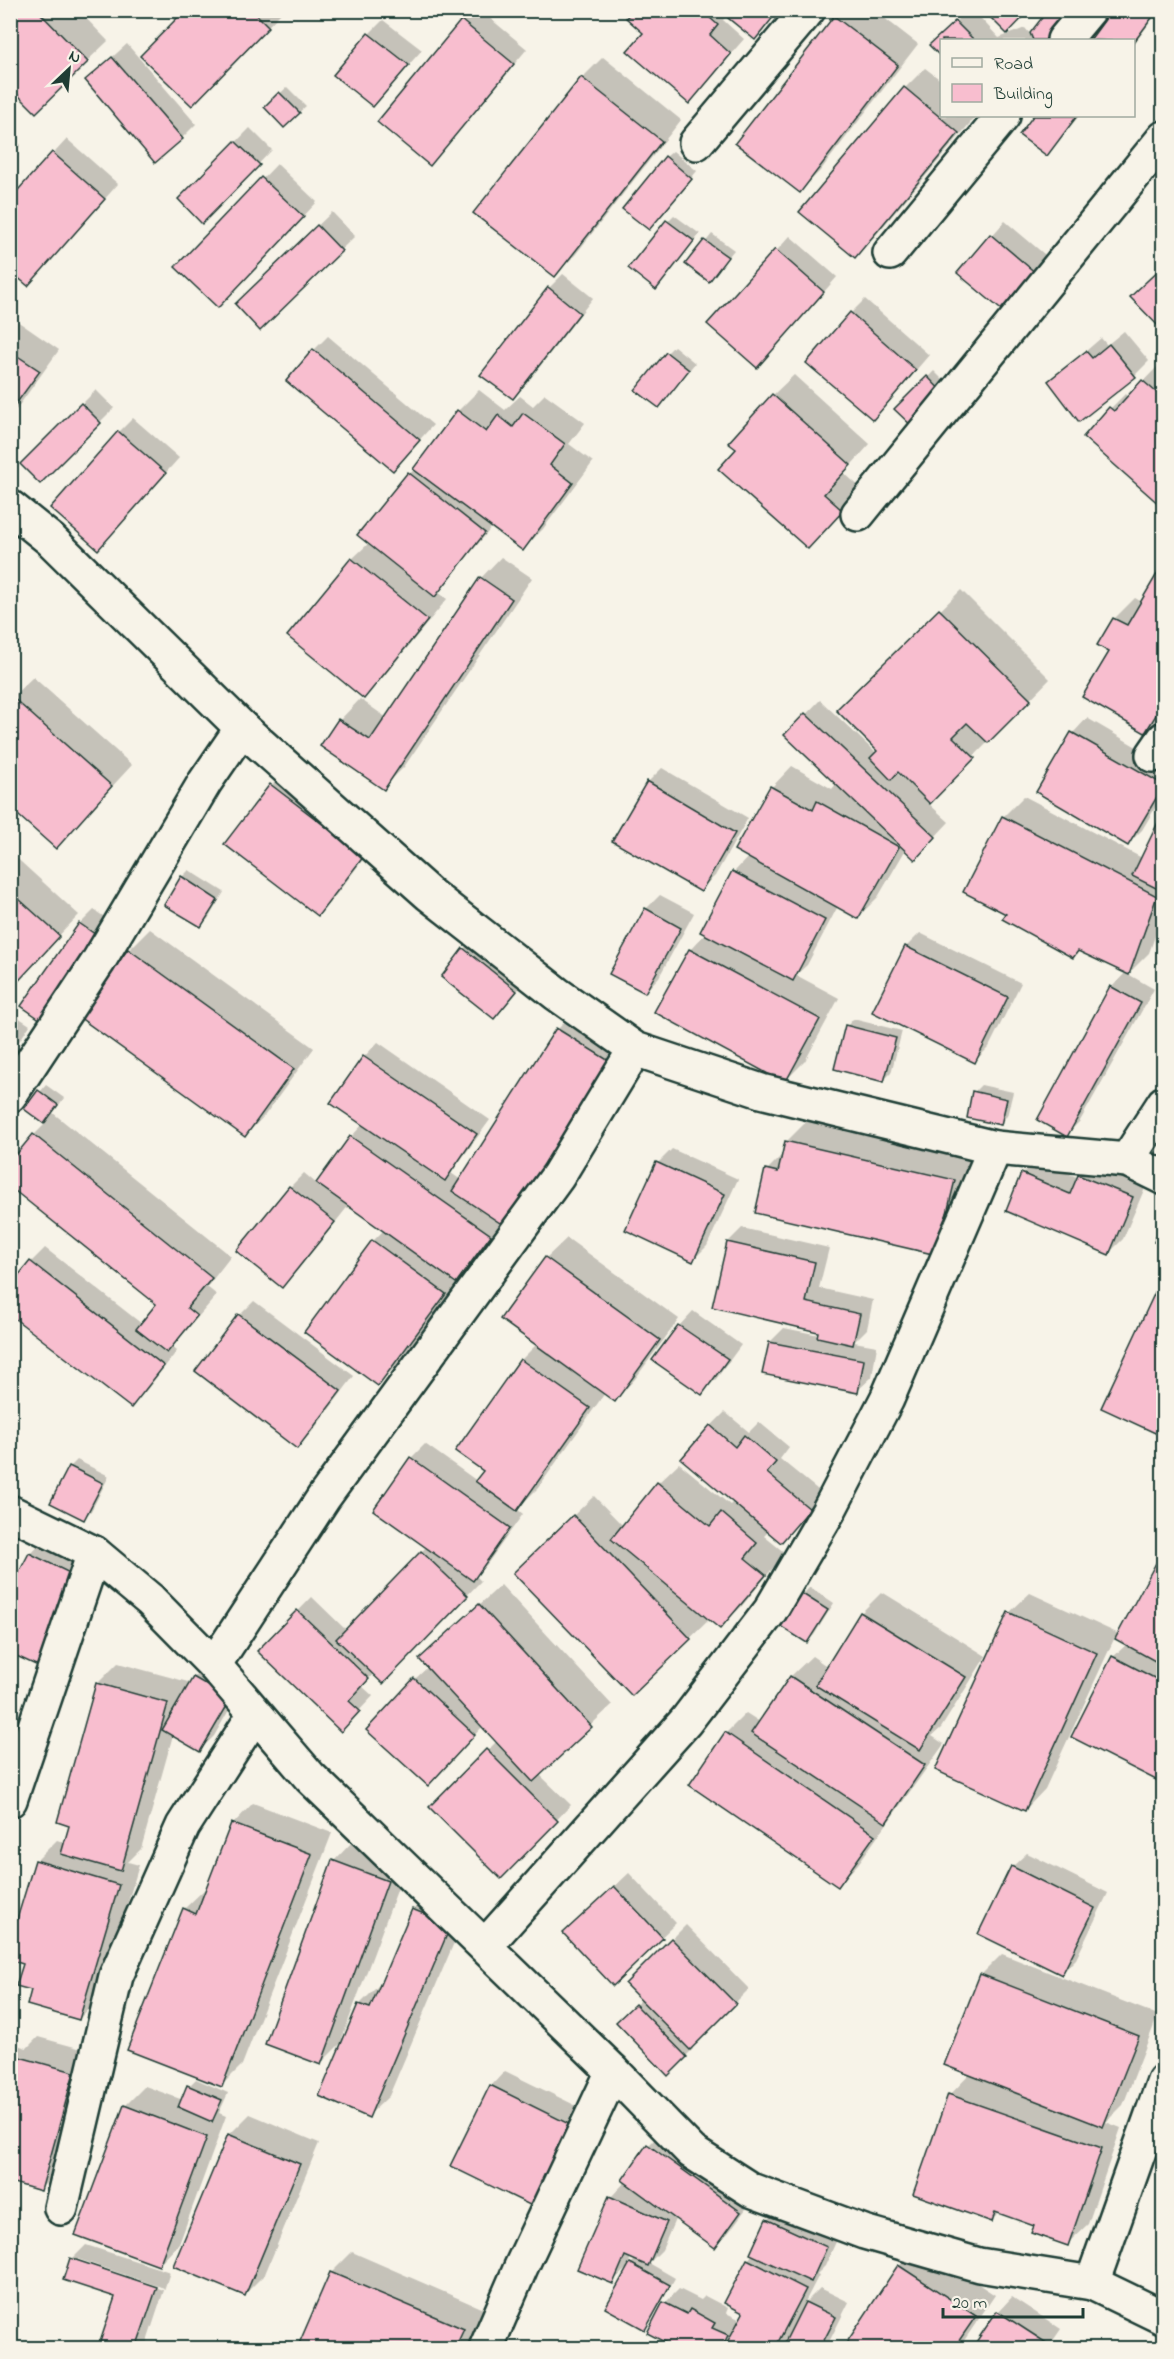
<svg xmlns="http://www.w3.org/2000/svg" width="1174" height="2359" viewBox="0 0 1174 2359" font-family="'Indie Flower',sans-serif">
<style>
.shadow{fill:#0003;fill-rule:evenodd}
.building{fill:#f8becf;stroke:#1f3d34;stroke-width:1.5}
.lines{fill:none;stroke-linecap:round;stroke-linejoin:round}
.minor-casing{stroke:#1f3d34;stroke-width:38}
.minor{stroke:#f7f3e8;stroke-width:33}
</style>
<rect width="100%" height="100%" fill="#f7f3e8"/>
<filter id="ink" filterUnits="userSpaceOnUse"><feTurbulence type="fractalNoise" baseFrequency=".0167" numOctaves="2"/><feDisplacementMap in="SourceGraphic" scale="12" xChannelSelector="R" yChannelSelector="G"/><feConvolveMatrix kernelMatrix="1 2 1 2 8 2 1 2 1" color-interpolation-filters="sRGB"/></filter>
<g filter="url(#ink)">
<g class="shadow">
<polygon points="10,10 78,10 108,41 87,61"/>
<polygon points="187,10 280,10 282,12 192,104"/>
<polygon points="472,10 480,10 527,49 430,164 462,21"/>
<polygon points="635,10 731,10 723,20 744,39 689,102"/>
<polygon points="841,10 874,10 918,44 820,171 800,191 737,143"/>
<polygon points="967,10 973,10 999,38 1025,28 1030,34 1050,10 1069,10 1044,40 942,40 932,45"/>
<polygon points="1114,10 1159,10 1134,44 1134,40 1092,40"/>
<polygon points="383,20 422,50 373,105 369,34"/>
<polygon points="127,44 196,124 182,138 87,80"/>
<polygon points="603,57 681,120 575,255 555,275 582,78"/>
<polygon points="925,68 942,81 942,116 976,116 875,236 854,256 905,88"/>
<polygon points="287,87 306,106 284,126 266,107"/>
<polygon points="1035,116 1079,116 1047,154 1021,134"/>
<polygon points="250,128 272,150 202,222 180,199"/>
<polygon points="10,135 21,145 10,156"/>
<polygon points="67,139 118,184 42,270 10,201"/>
<polygon points="673,151 697,171 655,222 666,157"/>
<polygon points="277,164 317,202 232,292 177,267"/>
<polygon points="332,212 355,236 260,329 251,290"/>
<polygon points="674,215 700,234 656,288 668,221"/>
<polygon points="1005,221 1050,259 1019,297 959,273"/>
<polygon points="712,234 734,250 709,280 688,264"/>
<polygon points="790,236 837,277 771,352 710,324"/>
<polygon points="563,274 593,298 527,383 513,398 549,288"/>
<polygon points="865,299 929,355 887,404 851,313"/>
<polygon points="10,316 59,350 10,418"/>
<polygon points="1124,331 1149,361 1135,375 1050,382 1101,338 1107,345"/>
<polygon points="328,336 433,425 393,469 314,350"/>
<polygon points="674,346 695,363 666,399 667,353"/>
<polygon points="1157,367 1164,372 1164,501 1111,408 1125,394 1128,397"/>
<polygon points="934,371 953,390 897,409"/>
<polygon points="794,375 870,444 844,473 862,489 828,527 738,449 773,395"/>
<polygon points="96,390 114,408 40,482 22,464"/>
<polygon points="479,390 505,410 520,396 533,406 545,394 585,423 569,444 593,462 543,529 523,549 492,527 438,592 447,599 384,676 364,697 352,559 369,543 359,535 421,461 458,411"/>
<polygon points="133,418 179,458 98,548 119,432"/>
<polygon points="501,557 532,578 404,767 383,788 322,746 340,720 360,699 387,718 481,578"/>
<polygon points="1164,565 1164,713 1145,732 1111,651 1114,619 1135,598 1142,602"/>
<path d="M961 590 1050 679 928 803 949 822 915 858 906 849 878 897 858 917 838 906 807 965 796 975 839 998 805 1061 785 1081 690 950 706 933 702 931 734 872 749 856 736 849 772 787 792 766 832 789 837 783 786 735 820 700 876 753 879 751 839 710ZM898 770 905 777 903 779 896 772Z"/>
<polygon points="33,677 132,765 56,847 10,806 10,699"/>
<polygon points="1087,718 1164,763 1164,793 1142,830 1128,844 1038,792 1073,733"/>
<polygon points="662,768 748,818 715,876 700,890 648,782"/>
<polygon points="286,771 377,841 332,900 318,914 226,843 272,785"/>
<polygon points="1024,796 1142,858 1164,814 1164,911 1149,953 1128,974 1154,989 1080,1121 1066,1135 1039,1120 1112,987 1126,972 1079,950 1073,957 1008,913 1003,817"/>
<polygon points="10,852 79,915 10,986"/>
<polygon points="189,870 224,892 208,919 201,925 182,877"/>
<polygon points="660,895 694,913 659,977 645,992 646,909"/>
<polygon points="94,910 112,922 55,1004 80,924"/>
<polygon points="150,929 314,1048 265,1115 245,1136 81,1017 129,950"/>
<polygon points="920,933 1021,983 989,1047 975,1061 906,947"/>
<polygon points="478,935 530,976 494,1017 464,949"/>
<polygon points="578,1008 633,1043 476,1261 465,1272 398,1364 378,1384 306,1332 373,1241 384,1230 349,1205 296,1272 282,1286 290,1187 304,1173 317,1184 351,1137 363,1124 332,1103 364,1057 378,1042 490,1120 451,1173 461,1180 558,1029"/>
<polygon points="10,1012 30,1025 10,1055"/>
<polygon points="853,1019 902,1031 891,1073 884,1080 847,1026"/>
<polygon points="46,1085 64,1098 53,1113 231,1256 207,1287 217,1295 172,1347 177,1351 145,1392 130,1406 31,1262 45,1248 142,1324 158,1303 34,1135 46,1123 26,1109"/>
<polygon points="981,1085 1013,1092 1007,1116 1000,1123 974,1092"/>
<polygon points="807,1121 974,1160 957,1232 767,1170 784,1153 786,1142"/>
<polygon points="672,1149 738,1179 707,1246 693,1260 658,1163"/>
<polygon points="1037,1160 1079,1178 1094,1161 1147,1183 1123,1239 1109,1253 1023,1174"/>
<polygon points="742,1228 829,1248 819,1288 873,1300 867,1329 854,1342 877,1346 872,1377 857,1391 770,1342 784,1328 819,1335 820,1331 728,1242"/>
<polygon points="567,1238 679,1319 635,1379 615,1400 605,1393 538,1488 517,1509 523,1514 487,1564 476,1576 481,1581 397,1668 374,1673 362,1686 373,1696 341,1730 259,1651 312,1597 346,1630 427,1546 411,1458 425,1444 477,1481 485,1470 521,1360 537,1344 546,1258"/>
<polygon points="254,1301 354,1376 311,1433 297,1447 197,1371 240,1315"/>
<polygon points="693,1311 741,1345 716,1379 702,1393 679,1326"/>
<polygon points="725,1412 749,1432 759,1422 789,1447 780,1459 823,1494 781,1541 769,1531 764,1536 785,1553 741,1607 720,1627 710,1619 632,1694 535,1552 594,1496 623,1526 658,1483 679,1463 730,1505 734,1501 711,1426"/>
<polygon points="77,1460 109,1476 91,1511 84,1518 52,1502 70,1467"/>
<polygon points="44,1539 94,1564 52,1650 30,1554"/>
<polygon points="1164,1551 1164,1782 1113,1657 1127,1644 1115,1637 1045,1789 1025,1810 1009,1613 1030,1593 1119,1634"/>
<polygon points="501,1585 612,1705 539,1774 571,1805 501,1877 431,1807 497,1741 483,1726 442,1770 415,1679 428,1667 442,1639"/>
<polygon points="810,1587 834,1603 814,1635 807,1641 782,1626 803,1594"/>
<polygon points="882,1592 986,1656 941,1728 932,1736 944,1744 858,1864 838,1885 726,1733 746,1713 760,1722 791,1676 812,1656 828,1667 861,1613"/>
<polygon points="118,1663 188,1682 187,1690 194,1677 208,1663 244,1684 214,1736 200,1750 173,1735 141,1849 128,1862 139,1865 99,1998 79,2019 32,1989 25,1963 36,1861 57,1840 66,1843 97,1684"/>
<polygon points="253,1803 332,1833 242,2065 221,2086 184,1909 205,1889 207,1890 233,1824"/>
<polygon points="354,1840 408,1861 342,2038 345,2039 320,2064 334,1861"/>
<polygon points="1027,1853 1108,1893 1076,1959 1061,1974 1012,1867"/>
<polygon points="629,1873 676,1923 613,1984 580,1919"/>
<polygon points="434,1889 470,1905 389,2096 368,2116 321,2096 360,2004 380,1984 413,1910"/>
<polygon points="686,1925 749,1989 691,2047 693,2049 668,2074 618,2022 642,1999 627,1984"/>
<polygon points="1002,1954 1158,2015 1123,2105 1106,2122 1121,2128 1088,2224 1067,2244 1036,2225 1000,2212 992,2220 950,2095 970,2074 981,1975"/>
<polygon points="38,2037 93,2052 61,2168 40,2189 10,2181 10,2043 27,2048"/>
<polygon points="505,2071 589,2112 550,2192 491,2086"/>
<polygon points="196,2079 228,2093 219,2113 226,2116 179,2244 159,2265 125,2106 145,2086 183,2100 189,2086"/>
<polygon points="250,2114 319,2143 265,2274 245,2294 229,2135"/>
<polygon points="663,2131 754,2198 729,2232 715,2246 676,2217 662,2250 649,2263 675,2278 651,2321 644,2328 629,2266 636,2259 631,2257 627,2268 612,2282 611,2197 626,2181 649,2145"/>
<polygon points="781,2206 840,2233 825,2266 817,2274 819,2275 804,2304 820,2288 849,2302 826,2348 679,2348 649,2333 664,2304 679,2289 701,2300 705,2296 728,2308 726,2313 741,2320 745,2313 748,2260 753,2254 767,2220"/>
<path d="M86 2245 170 2272 145 2348H100L117 2296 72 2259ZM78 2259 164 2288V2290L78 2262Z"/>
<polygon points="920,2246 995,2295 959,2348 845,2348 899,2266"/>
<polygon points="352,2252 483,2309 466,2348 307,2348 300,2346 331,2273"/>
<polygon points="10,2277 19,2279 10,2311"/>
<polygon points="1012,2297 1061,2329 1048,2348 974,2348 998,2312"/>
</g>
<g class="building">
<polygon points="10,10 37,10 88,62 36,113 10,87"/>
<polygon points="185,10 252,10 269,27 192,106 140,56"/>
<polygon points="633,10 701,10 718,25 710,35 731,54 689,104 627,51 643,33 626,18"/>
<polygon points="734,10 779,10 755,40 728,18"/>
<polygon points="983,10 1030,10 1007,34"/>
<polygon points="1048,10 1070,10 1045,40 1033,40 1030,33"/>
<polygon points="1112,10 1149,10 1154,15 1134,42 1090,40"/>
<polygon points="834,16 898,65 800,193 735,143"/>
<polygon points="461,20 514,64 430,166 377,122"/>
<polygon points="955,21 974,40 942,40 942,58 929,45"/>
<polygon points="368,33 409,65 373,107 333,75"/>
<polygon points="112,57 183,139 155,163 85,80"/>
<polygon points="581,77 662,141 555,277 473,213"/>
<polygon points="904,87 959,133 855,258 799,212"/>
<polygon points="279,92 300,113 284,128 264,107"/>
<polygon points="1033,116 1077,116 1047,156 1019,135"/>
<polygon points="235,141 260,165 202,224 178,199"/>
<polygon points="52,152 105,199 28,286 10,271 10,199"/>
<polygon points="665,156 692,179 649,230 622,209"/>
<polygon points="261,177 304,217 218,308 175,267"/>
<polygon points="666,220 694,241 656,290 628,268"/>
<polygon points="317,225 342,251 260,331 235,304"/>
<polygon points="990,234 1037,274 1005,313 957,273"/>
<polygon points="704,240 728,257 709,282 685,264"/>
<polygon points="775,249 824,292 757,368 707,324"/>
<polygon points="1164,265 1164,332 1130,297"/>
<polygon points="548,287 580,313 513,399 480,375"/>
<polygon points="850,312 916,370 873,420 806,363"/>
<polygon points="1109,344 1136,377 1079,422 1048,381 1086,351 1092,358"/>
<polygon points="313,349 420,440 393,471 286,381"/>
<polygon points="10,351 40,371 10,412"/>
<polygon points="666,352 689,370 659,408 635,390"/>
<polygon points="927,376 947,397 915,429 894,409"/>
<polygon points="1142,380 1164,399 1164,503 1161,506 1083,437 1109,407 1114,411"/>
<polygon points="772,394 851,465 824,494 843,511 808,549 718,469 736,449 728,443"/>
<polygon points="81,403 101,423 40,484 20,464"/>
<polygon points="457,410 486,432 498,415 513,427 523,413 565,444 550,465 573,483 523,551 413,469"/>
<polygon points="118,431 166,473 98,550 50,508"/>
<polygon points="408,472 485,533 435,597 357,535"/>
<polygon points="351,558 428,620 364,699 287,636"/>
<polygon points="1164,562 1164,702 1145,733 1082,697 1109,652 1097,645 1113,618 1127,625"/>
<polygon points="480,577 512,599 384,790 320,746 338,719 370,740"/>
<polygon points="939,609 1031,700 988,743 967,723 953,737 975,758 930,804 898,772 891,780 870,758 877,751 836,710"/>
<polygon points="11,696 112,786 56,849 10,808"/>
<polygon points="805,713 936,837 915,860 784,735"/>
<polygon points="1071,732 1164,785 1128,846 1036,792"/>
<polygon points="647,781 735,833 701,892 612,841"/>
<polygon points="270,784 364,856 318,916 224,844"/>
<polygon points="770,786 813,810 817,801 899,847 858,919 734,850"/>
<polygon points="1164,810 1164,892 1132,876"/>
<polygon points="1002,816 1157,896 1129,975 1078,951 1073,958 1002,919 1006,914 963,892"/>
<polygon points="732,871 825,920 793,981 700,932"/>
<polygon points="181,876 218,900 201,927 164,905"/>
<polygon points="10,891 60,936 11,989 10,988"/>
<polygon points="645,908 681,928 645,993 609,974"/>
<polygon points="79,923 99,937 41,1020 21,1006"/>
<polygon points="905,946 1008,997 975,1063 872,1012"/>
<polygon points="463,948 517,991 494,1019 441,977"/>
<polygon points="128,949 294,1069 245,1137 79,1017"/>
<polygon points="689,949 820,1019 785,1083 654,1012"/>
<polygon points="1110,986 1141,1003 1067,1137 1037,1120"/>
<polygon points="845,1025 896,1038 884,1082 834,1069"/>
<polygon points="556,1028 614,1064 509,1229 452,1191"/>
<polygon points="10,1036 17,1040 10,1050"/>
<polygon points="363,1056 477,1134 445,1181 330,1103"/>
<polygon points="38,1090 58,1105 44,1124 24,1109"/>
<polygon points="972,1091 1007,1099 1001,1125 967,1118"/>
<polygon points="33,1134 212,1278 187,1308 197,1316 167,1353 136,1329 156,1304 10,1187 10,1162"/>
<polygon points="350,1136 491,1235 456,1283 316,1183"/>
<polygon points="785,1141 955,1180 937,1255 755,1213 765,1169 778,1172"/>
<polygon points="656,1162 725,1194 693,1262 625,1230"/>
<polygon points="1021,1173 1070,1194 1078,1175 1133,1197 1109,1255 1006,1211"/>
<polygon points="289,1186 335,1222 282,1288 236,1251"/>
<polygon points="1164,1215 1164,1246 1154,1242"/>
<polygon points="372,1240 446,1294 378,1386 304,1332"/>
<polygon points="727,1242 815,1262 806,1302 860,1314 853,1345 817,1337 818,1332 712,1307"/>
<polygon points="545,1257 660,1340 615,1402 500,1319"/>
<polygon points="30,1261 164,1366 131,1408 10,1315 10,1286"/>
<polygon points="1164,1273 1164,1437 1101,1408"/>
<polygon points="238,1314 341,1391 297,1449 195,1371"/>
<polygon points="678,1325 728,1359 702,1395 652,1360"/>
<polygon points="769,1342 864,1360 858,1393 762,1374"/>
<polygon points="520,1359 590,1408 517,1511 475,1481 483,1471 455,1451"/>
<polygon points="710,1425 735,1447 744,1435 776,1462 767,1473 810,1509 781,1543 681,1459"/>
<polygon points="410,1457 510,1528 473,1581 373,1510"/>
<polygon points="69,1466 103,1483 84,1520 50,1503"/>
<polygon points="657,1482 710,1526 721,1512 757,1543 745,1558 766,1575 720,1629 611,1539"/>
<polygon points="573,1515 691,1639 632,1696 513,1573"/>
<polygon points="1164,1548 1164,1645 1155,1661 1115,1639"/>
<polygon points="421,1551 468,1596 383,1684 336,1639"/>
<polygon points="29,1553 80,1578 38,1666 10,1653 10,1590"/>
<polygon points="801,1593 828,1610 807,1643 780,1626"/>
<polygon points="479,1604 592,1727 533,1782 419,1659"/>
<polygon points="297,1610 369,1679 349,1701 360,1711 341,1732 257,1651"/>
<polygon points="860,1612 966,1677 920,1750 815,1685"/>
<polygon points="1008,1612 1097,1653 1025,1811 935,1770"/>
<polygon points="1112,1656 1164,1683 1164,1784 1071,1737"/>
<polygon points="790,1676 925,1765 886,1823 751,1733"/>
<polygon points="193,1677 231,1699 200,1752 162,1730"/>
<polygon points="414,1678 475,1735 428,1786 366,1730"/>
<polygon points="96,1683 168,1703 121,1871 61,1854 69,1826 57,1822"/>
<polygon points="725,1732 875,1835 838,1887 689,1785"/>
<polygon points="486,1749 558,1821 501,1879 429,1807"/>
<polygon points="231,1823 312,1854 222,2087 127,2050 183,1908 196,1914"/>
<polygon points="35,1860 119,1885 79,2020 27,2005 31,1990 16,1986 23,1964 10,1960 10,1942"/>
<polygon points="332,1860 388,1881 321,2065 265,2044"/>
<polygon points="1011,1866 1095,1908 1062,1975 978,1934"/>
<polygon points="614,1886 663,1938 613,1986 563,1933"/>
<polygon points="412,1909 451,1925 369,2118 319,2096 358,2004 370,2008"/>
<polygon points="671,1938 736,2004 690,2050 625,1984"/>
<polygon points="980,1974 1139,2036 1103,2127 944,2065"/>
<polygon points="635,2004 687,2057 668,2076 616,2022"/>
<polygon points="16,2056 74,2072 41,2191 10,2182 10,2069 12,2070"/>
<polygon points="187,2085 222,2100 212,2122 178,2107"/>
<polygon points="490,2085 575,2127 536,2208 450,2166"/>
<polygon points="948,2094 1102,2148 1068,2246 1031,2233 1034,2226 995,2212 992,2222 913,2194"/>
<polygon points="124,2105 207,2137 159,2266 75,2235"/>
<polygon points="228,2134 300,2164 245,2296 173,2266"/>
<polygon points="647,2144 741,2212 715,2248 622,2180"/>
<polygon points="609,2196 667,2222 648,2266 625,2256 613,2284 577,2269"/>
<polygon points="766,2219 827,2247 811,2282 750,2254"/>
<polygon points="1164,2246 1164,2267 1157,2265"/>
<polygon points="70,2258 157,2287 136,2348 98,2348 115,2297 63,2280"/>
<polygon points="747,2259 806,2289 775,2348 724,2348 743,2313 724,2303"/>
<polygon points="630,2263 670,2285 645,2330 605,2308"/>
<polygon points="898,2265 976,2316 954,2348 843,2348"/>
<polygon points="330,2272 464,2329 455,2348 304,2348 298,2346"/>
<polygon points="663,2302 687,2314 690,2309 715,2323 712,2328 728,2335 722,2348 676,2348 647,2333"/>
<polygon points="805,2302 836,2317 820,2348 782,2348"/>
<polygon points="997,2311 1048,2344 1045,2348 972,2348"/>
</g>
<g class="lines">
<defs>
<g id="minor">
<polyline points="1064,40 1089,10"/>
<polyline points="696,143 808,10"/>
<polyline points="890,253 1003,116"/>
<polyline points="10,507 51,540 242,728 429,894 557,994 635,1049 761,1091 995,1148 1127,1160 1164,1178"/>
<polyline points="858,514 1164,138"/>
<polyline points="1153,755 1164,739"/>
<polyline points="10,1095 98,962 205,782 242,728"/>
<polyline points="1127,1160 1164,1103"/>
<polyline points="10,1512 94,1553 150,1600 214,1665 310,1777 613,2071 692,2152 751,2190 864,2232 979,2265 1092,2283 1164,2318"/>
<polyline points="214,1665 324,1497 558,1176 635,1049"/>
<polyline points="10,1800 94,1553"/>
<polyline points="485,1946 686,1721 770,1611 828,1512 887,1399 995,1148"/>
<polyline points="61,2208 116,1976 183,1826 255,1714"/>
<polyline points="1092,2283 1164,2081"/>
<polyline points="486,2348 521,2267 613,2071"/>
</g>
</defs>
<use href="#minor" class="minor-casing"/>
<use href="#minor" class="minor"/>
</g>
</g>
<rect width="1174" height="2359" fill="none" stroke="#f7f3e8" stroke-width="36"/>
<rect x="18" y="18" width="1138" height="2323" fill="none" stroke="#1f3d34" stroke-width="2" filter="url(#ink)"/>
<rect x="940" y="39" width="195" height="78" fill="#f7f3e8" stroke="#a1aaa0" stroke-width="1.5"/>
<rect x="952" y="58" width="30" height="9" fill="#f7f3e8" stroke="#a1aaa0" stroke-width="1.5"/>
<text x="994" y="69" font-size="18" fill="#1f3d34">Road</text>
<rect x="952" y="84" width="30" height="18" fill="#f8becf" stroke="#a1aaa0" stroke-width="1.5"/>
<text x="994" y="99" font-size="18" fill="#1f3d34">Building</text>
<g transform="translate(69 69) rotate(26)" stroke="#f7f3e8" stroke-width="4.5" paint-order="stroke">
<path d="M0-4.5L10 22L0 15L-10 22Z" fill="#1f3d34"/>
<text y="-9" font-size="16" font-weight="bold" text-anchor="middle" fill="#1f3d34">N</text>
</g>
<path d="M943 2308v9h140v-9" fill="none" stroke="#1f3d34" stroke-width="3"/>
<text x="952" y="2308" font-size="18" fill="#1f3d34" stroke="#f7f3e8" stroke-width="4.5" paint-order="stroke">20 m</text>
</svg>
